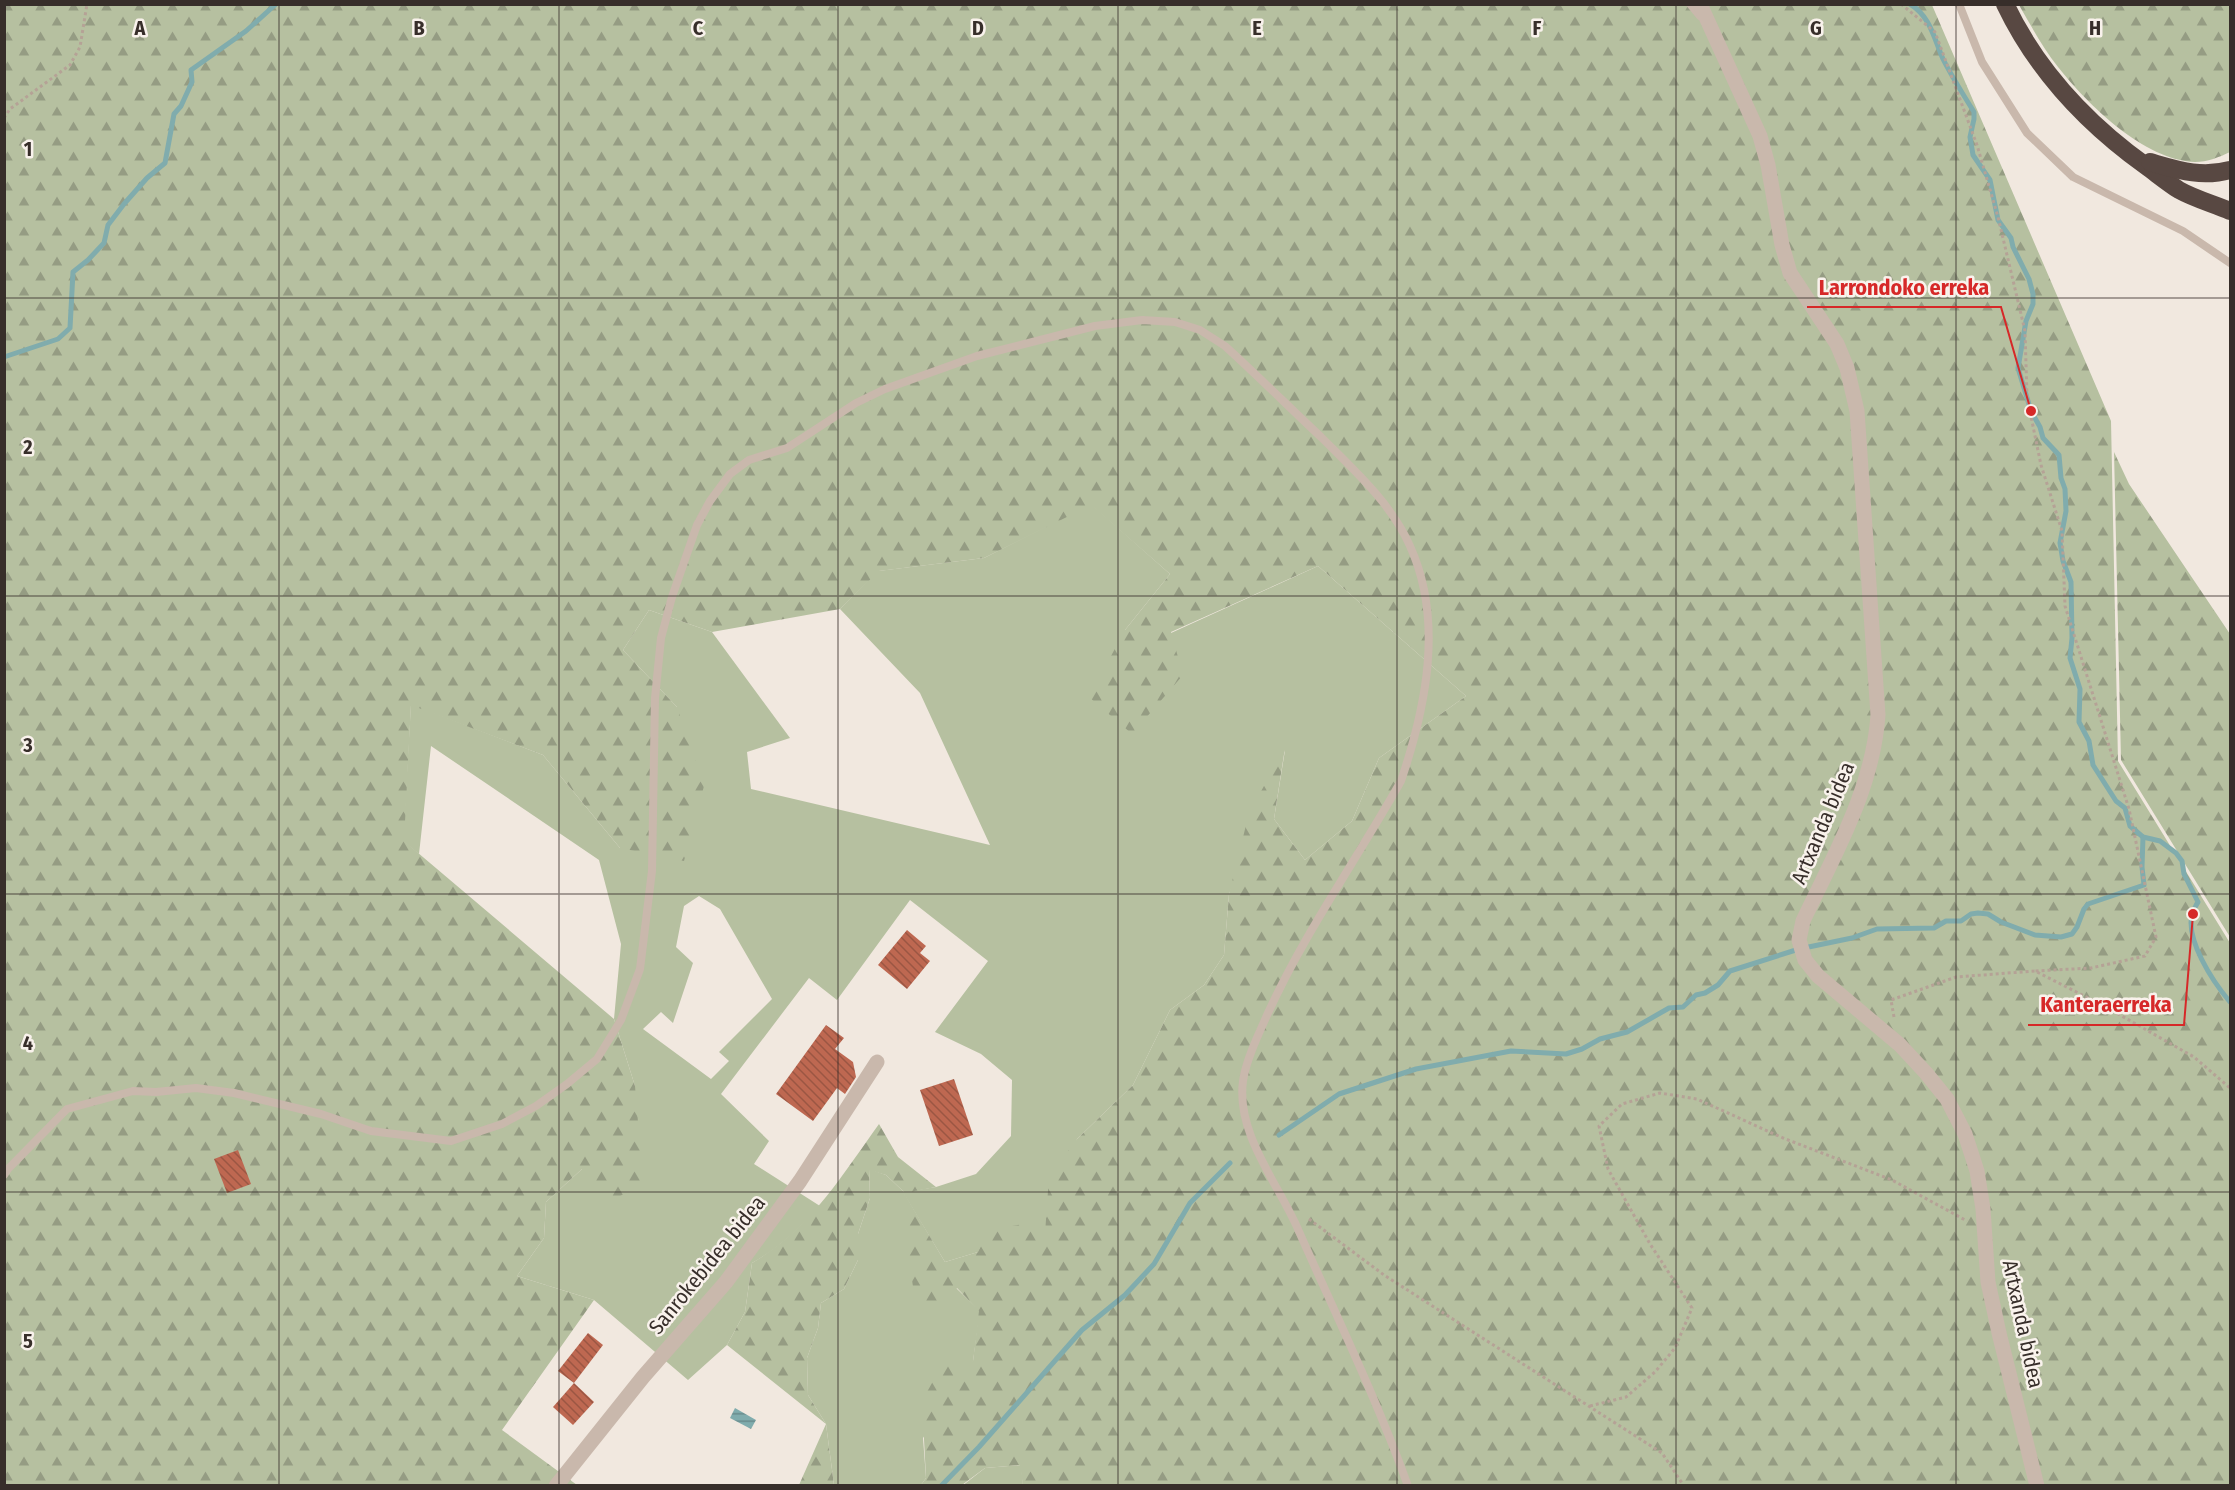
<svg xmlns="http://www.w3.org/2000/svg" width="2235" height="1490" viewBox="0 0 2235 1490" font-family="'Fira Sans Condensed',sans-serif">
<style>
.grass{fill:#b6c0a0;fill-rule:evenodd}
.forest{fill:url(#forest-firs)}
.water{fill:url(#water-rules)}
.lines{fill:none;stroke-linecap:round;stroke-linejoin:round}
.stream{stroke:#80acad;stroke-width:5}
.building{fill:url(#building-back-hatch)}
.path{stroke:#b5a296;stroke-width:3;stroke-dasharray:3 3;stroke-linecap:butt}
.lane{stroke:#c9b8ac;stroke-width:8}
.street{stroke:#c9b8ac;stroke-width:15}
.highway{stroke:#584842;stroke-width:18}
.grid{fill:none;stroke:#372e2a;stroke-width:1.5;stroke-opacity:0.55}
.labels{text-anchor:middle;stroke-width:5;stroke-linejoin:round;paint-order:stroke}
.street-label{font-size:21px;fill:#372e2a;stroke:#f9f2ec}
.grid-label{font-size:20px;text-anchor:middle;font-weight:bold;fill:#372e2a;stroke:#f9f2ec;stroke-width:5;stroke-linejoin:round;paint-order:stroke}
.leader{fill:none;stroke:#d62828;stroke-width:2}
.callout-dot{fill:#d62828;stroke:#f9f2ec;stroke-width:2}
.callout-label{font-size:22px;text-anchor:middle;font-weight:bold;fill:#d62828;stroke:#f9f2ec;stroke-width:5;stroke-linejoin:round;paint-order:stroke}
</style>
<defs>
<pattern id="forest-firs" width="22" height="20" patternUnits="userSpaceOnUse" patternTransform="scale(1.5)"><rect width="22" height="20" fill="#b6c0a0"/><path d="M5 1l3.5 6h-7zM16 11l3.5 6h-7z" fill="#959c83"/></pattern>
<pattern id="water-rules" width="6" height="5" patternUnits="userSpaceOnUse" patternTransform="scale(1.5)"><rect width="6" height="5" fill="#80acad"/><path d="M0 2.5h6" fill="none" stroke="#6a8c8d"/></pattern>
<pattern id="building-back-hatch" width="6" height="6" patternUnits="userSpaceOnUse" patternTransform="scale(1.5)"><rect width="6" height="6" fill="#be6851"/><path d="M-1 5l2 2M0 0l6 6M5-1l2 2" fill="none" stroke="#9b5643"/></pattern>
</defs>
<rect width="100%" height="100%" fill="#f1e8df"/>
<g class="grass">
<path d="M1091 504 1170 574 1125 630 1171 633 1318 566 1466 696 1379 758 1352 821 1305 860 1274 819 1285 750 1229 894 1224 955 1204 985 1170 1010 1133 1085 1077 1139 1046 1235 978 1252 945 1262 904 1194 956 1288 980 1311 973 1361 923 1438 926 1478 921 1485H834L826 1424 808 1395 807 1358 818 1328 821 1303 844 1289 858 1260V1234L870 1198 869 1169 886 1175 904 1192 936 1187 976 1174 1011 1136 1012 1080 981 1054 935 1032 988 961 910 900 837 1000 809 978 721 1094 769 1141 754 1164 820 1206C799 1229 779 1248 752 1263L745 1312 727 1345 688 1380 594 1300 517 1276 544 1238 546 1202 582 1169 635 1086 614 1019 621 944 599 860 431 746 419 854 403 841 411 704 543 755 620 848 677 707 623 650 649 610 712 632 790 738 747 752 751 789 990 845 920 693 840 609 878 571 984 558ZM699 896 720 909 772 999 719 1052 729 1061 711 1079 643 1029 661 1012 673 1023 693 963 676 947 684 906Z"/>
<polygon points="1021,1465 1023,1485 962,1486 985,1468"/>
</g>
<g class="forest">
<path d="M5 5H1932L2111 421 2118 761 2230 943V1485L1023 1486 1020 1465 985 1468 962 1485H921L926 1478 922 1401 942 1365 973 1361 979 1311 957 1288 938 1315 916 1306 910 1267 904 1192 886 1175 869 1170 870 1198 858 1234V1260L844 1289 821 1303 818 1328 807 1358 808 1395 826 1424 834 1485H799L826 1424 727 1345 745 1312 752 1263C811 1228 840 1178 879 1124L898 1157 936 1187 904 1193 945 1262 978 1252 988 1230 1029 1223 1045 1234 1049 1176 1077 1139 1133 1085 1170 1010 1204 985 1224 955 1229 894 1249 813 1285 748 1274 819 1305 860 1352 821 1379 758 1466 696 1318 566 1171 632 1183 675 1132 734 1089 697 1125 630 1170 574 1091 505 984 558 879 571 840 609 712 632 649 610 623 650 677 707 704 786 684 861 620 848 543 755 411 705 404 841 614 1019 635 1086 643 1183 608 1203 582 1169 546 1202 544 1238 517 1276 594 1300 502 1430 577 1485 5 1486Z"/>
<path d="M2019 5H2230V152C2220 157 2207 162 2195 162 2144 160 2088 105 2058 67 2043 48 2031 26 2019 5Z"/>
<polygon points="2114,452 2129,484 2230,634 2230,937 2121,760"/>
</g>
<polygon class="water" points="735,1408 756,1420 751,1429 730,1418"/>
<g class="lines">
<g class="stream">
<path d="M1910 4C1931 17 1934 39 1943 59 1951 75 1964 96 1974 112V119L1970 137 1973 155 1990 180 1998 220 2011 238 2013 247 2029 279 2033 294V304L2026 321 2018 368 2031 411 2040 427 2043 438 2059 455 2061 478 2065 489 2066 511 2060 543 2063 561 2071 582 2072 638 2070 658 2080 689 2079 722 2089 741 2093 765 2116 801 2125 808 2130 826 2143 837 2160 841 2176 853 2182 861 2184 874 2198 902C2196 905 2195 908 2193 911 2183 938 2214 983 2230 1002"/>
<polyline points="4,357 58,339 70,328 73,272 88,260 104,243 108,225 124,204 147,178 165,163 174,114 181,106 192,82 191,70 246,31 276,4"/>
<polyline points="1279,1135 1339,1094 1416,1069 1511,1051 1566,1054 1582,1049 1600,1039 1627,1032 1669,1008 1683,1007 1696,995 1705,993 1718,985 1730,971 1799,949 1852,938 1877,929 1934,928 1946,921 1961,921 1971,914 1978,913 1988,914 2001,922 2035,935 2061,937 2072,934 2077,927 2084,909 2088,904 2144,885 2142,867 2143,837"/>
<polyline points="941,1486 979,1447 1082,1330 1125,1295 1154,1264 1190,1203 1230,1163"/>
</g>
</g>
<g class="building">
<polygon points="907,930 926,946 920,953 930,961 907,989 878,965"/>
<polygon points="826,1025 844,1038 835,1049 853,1062 856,1077 845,1094 837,1088 813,1121 776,1094"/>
<polygon points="954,1079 973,1135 939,1146 920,1090"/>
<polygon points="238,1150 251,1184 227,1193 214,1159"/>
<polygon points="588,1333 603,1345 574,1383 558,1371"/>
<polygon points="574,1383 594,1402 573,1425 553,1407"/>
</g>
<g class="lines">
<g class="path">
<polyline points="1901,4 1935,32 1977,145 1998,217 2025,331 2027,397 2041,465 2062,531 2065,606 2129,809 2156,937 2145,956 2091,968 2035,971"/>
<polyline points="4,118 10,109 70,65 80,47 87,4"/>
<polyline points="1894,1017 1891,1000 1956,977 2035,971 2106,1007 2194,1057 2230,1088"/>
<polyline points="1309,1219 1384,1275 1662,1453 1684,1486"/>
<polyline points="1590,1406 1626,1397 1655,1372 1675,1348 1692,1308 1650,1244 1608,1169 1599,1126 1622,1104 1660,1093 1697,1099 1783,1138 1892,1180 1967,1221"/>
</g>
<g class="lane">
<polyline points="1690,4 1700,16"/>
<polyline points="1959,4 1982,62 2027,133 2073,177 2183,231 2230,263"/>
<path d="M4 1175 8 1169 67 1109 133 1091 156 1092 196 1088 234 1093 321 1114 371 1131 451 1141 502 1124 536 1106 567 1084 597 1059 621 1020 640 969 652 871 655 698 661 638 672 597 697 525 710 501 730 474 749 460 787 448 856 403 885 389 977 356 1095 326 1142 320 1175 322 1200 330 1225 346C1258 376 1289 407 1321 437 1354 470 1391 503 1410 546 1444 621 1426 707 1401 781 1357 859 1305 932 1268 1013 1259 1033 1246 1060 1243 1081 1236 1133 1277 1182 1297 1227 1335 1313 1376 1397 1408 1486"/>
</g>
<g class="street">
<path d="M1700 4 1760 136 1768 165 1782 245 1790 273 1837 344 1847 368 1857 411 1878 715C1873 789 1834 855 1803 921L1799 940 1805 960 1818 976 1900 1045 1926 1073 1947 1099 1965 1134 1977 1171 1983 1209 1988 1282 1999 1333 2037 1486"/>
<polyline points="556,1486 643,1377 726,1282 800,1181 877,1062"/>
</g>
<g class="highway">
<path d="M2005 4C2037 71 2086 123 2146 166 2157 174 2168 183 2179 190 2195 199 2214 204 2230 211"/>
<path d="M2150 162C2178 170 2201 178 2230 170"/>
</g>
</g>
<path class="grid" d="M279 4V1486M559 4V1486M838 4V1486M1118 4V1486M1397 4V1486M1676 4V1486M1956 4V1486M4 298H2230M4 596H2230M4 894H2230M4 1192H2230"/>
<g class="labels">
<g class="street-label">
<text transform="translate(1823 823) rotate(-67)" y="7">Artxanda bidea</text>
<text transform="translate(707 1265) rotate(-51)" y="7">Sanrokebidea bidea</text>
<text transform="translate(2023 1324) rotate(78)" y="7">Artxanda bidea</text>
</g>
</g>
<g class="grid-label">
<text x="140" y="35">A</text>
<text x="419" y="35">B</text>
<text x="698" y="35">C</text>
<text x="978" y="35">D</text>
<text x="1257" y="35">E</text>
<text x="1537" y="35">F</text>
<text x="1816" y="35">G</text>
<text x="2095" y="35">H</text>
<text x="28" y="156">1</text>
<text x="28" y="454">2</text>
<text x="28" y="752">3</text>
<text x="28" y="1050">4</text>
<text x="28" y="1348">5</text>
</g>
<path class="leader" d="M2031 411L2001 307H1807M2193 914L2184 1025H2028"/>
<g class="callout-dot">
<circle cx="2031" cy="411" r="6"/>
<circle cx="2193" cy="914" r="6"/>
</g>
<g class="callout-label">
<text x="1904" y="295">Larrondoko erreka</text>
<text x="2106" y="1012">Kanteraerreka</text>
</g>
<rect width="2235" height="1490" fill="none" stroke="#372e2a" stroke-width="12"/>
</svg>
